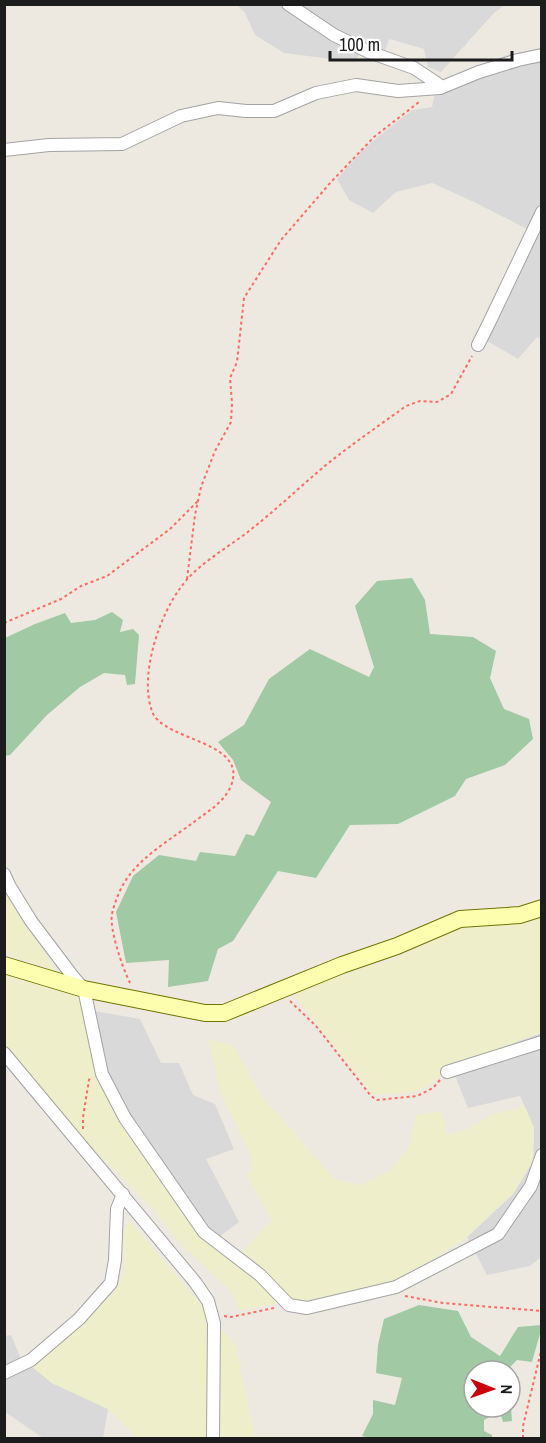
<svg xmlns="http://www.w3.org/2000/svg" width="546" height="1443" viewBox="0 0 546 1443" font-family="'Archivo Narrow',sans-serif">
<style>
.residential{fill:#dad9d9}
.farmland{fill:#eeefca}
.cemetery{fill:#a0c9a4}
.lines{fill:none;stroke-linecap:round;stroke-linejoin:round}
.street-casing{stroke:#a3a3a3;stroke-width:14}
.secondary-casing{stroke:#6f7600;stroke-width:18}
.path{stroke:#ff6a61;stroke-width:2;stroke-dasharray:3 3;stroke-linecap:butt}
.street{stroke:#fff;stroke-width:12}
.secondary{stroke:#feffae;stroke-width:16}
</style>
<rect width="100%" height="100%" fill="#eee9e0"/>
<g class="residential">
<polygon points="237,5 505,5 493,14 441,72 428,67 424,49 389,39 381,63 359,55 355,62 284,53 255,35 245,13"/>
<polygon points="541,48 541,339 537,337 518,359 477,335 527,229 474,202 432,183 396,192 373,213 349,200 337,179 362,150 400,119 413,110 432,107 434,97 447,79 507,55"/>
<polygon points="84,1009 140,1019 161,1063 179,1063 193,1095 215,1104 234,1149 206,1159 239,1222 212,1242 99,1076"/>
<polygon points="541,1033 541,1257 530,1266 487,1275 467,1237 513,1194 533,1161 534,1128 520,1096 468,1108 451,1066"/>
<polygon points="11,1335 20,1357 52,1383 108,1409 103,1438 43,1438 5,1412 4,1336"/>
</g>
<g class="farmland">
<polygon points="5,888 56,971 5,954"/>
<polygon points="541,917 541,1033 451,1066 431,1084 415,1092 373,1095 294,995 335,973 387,962 461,927 530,922"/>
<polygon points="4,972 80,996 99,1076 201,1235 249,1271 283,1303 240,1310 229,1289 180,1243 154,1210 81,1136 5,1046"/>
<polygon points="209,1040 233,1045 263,1098 336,1180 362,1185 390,1171 409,1147 416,1115 441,1112 447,1135 468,1129 492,1114 525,1107 534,1128 533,1161 513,1194 467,1237 398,1283 306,1305 288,1300 240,1254 272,1220 246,1174 252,1171 251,1155 221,1093"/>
<polygon points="130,1221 236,1346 255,1438 136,1438 132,1431 108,1409 52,1383 31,1366 115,1292 124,1271 123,1230"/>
</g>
<g class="cemetery">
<polygon points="412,578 425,600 430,634 473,637 496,651 490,678 504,709 529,719 533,739 505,765 466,779 455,796 398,824 350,825 316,878 278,871 233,941 218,949 208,981 168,987 169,960 126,963 116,912 133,876 159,855 196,861 200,852 235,856 246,834 254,836 271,802 241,780 233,760 218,742 244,725 269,679 310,649 369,677 374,667 355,606 377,581"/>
<polygon points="112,612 123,620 120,632 133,629 139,635 135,684 127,685 125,675 104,673 80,687 47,715 10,755 5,756 5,638 35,624 65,613 71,623 95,620"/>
<polygon points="419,1305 458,1311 471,1337 500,1356 518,1327 541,1325 541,1330 532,1362 517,1360 508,1369 508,1371 474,1371 474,1407 510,1407 510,1397 512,1421 503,1422 500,1412 484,1420 484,1431 492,1435 492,1438 371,1438 362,1436 373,1414 373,1400 395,1405 402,1378 376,1373 378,1345 384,1319"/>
</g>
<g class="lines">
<defs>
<g id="street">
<polyline points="288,4 334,35 369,52 414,68 438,84 440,88"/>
<polyline points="4,150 49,145 122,144 181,116 218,108 246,111 274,111 316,93 356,85 398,91 440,88 479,72 518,60 542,55"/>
<polyline points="478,345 489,323 542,212"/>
<polyline points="4,874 10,887 31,921 74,978 84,989 102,1074 125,1118 204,1232 260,1275 289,1305 307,1308 396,1287 498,1234 531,1186 542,1155"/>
<polyline points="4,1053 195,1282 208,1301 214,1323 213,1438"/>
<polyline points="447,1072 542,1042"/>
<polyline points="4,1373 31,1360 79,1319 111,1283 115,1260 117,1209 123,1194"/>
</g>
<polyline id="secondary" points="4,965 84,989 205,1013 224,1013 342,965 397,946 460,919 520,915 542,908"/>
</defs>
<use href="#street" class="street-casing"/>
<use href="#secondary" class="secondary-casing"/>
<g class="path">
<polyline points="187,579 195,515 201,487 215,451 231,422 232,403 230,378 237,362 244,298 281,240 331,182 374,137 419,102"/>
<polyline points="4,623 61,599 81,586 107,576 170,529 198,501"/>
<path d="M130 983C123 969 109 929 112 914 115 900 122 884 131 873 146 854 175 836 194 822 208 811 222 804 230 788 252 740 162 742 152 711 139 676 159 616 181 587 199 562 230 547 254 527 279 507 302 485 326 465 352 444 380 425 406 406L420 401 437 402 451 394 472 356"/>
<polyline points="290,1001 316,1026 371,1096 377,1100 417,1096 433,1088 440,1080"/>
<polyline points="83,1129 83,1117 89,1080 91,1076"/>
<polyline points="405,1296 443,1303 542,1311"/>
<polyline points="224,1316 231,1317 274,1308"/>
<polyline points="523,1438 523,1426 542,1347"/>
</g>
<use href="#street" class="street"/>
<use href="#secondary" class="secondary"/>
</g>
<rect width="546" height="1443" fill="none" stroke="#1c1c1c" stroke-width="12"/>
<g transform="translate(492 1389) rotate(91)"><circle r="28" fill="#ffffff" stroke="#a4a4a4" stroke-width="1.5"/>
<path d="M0-4.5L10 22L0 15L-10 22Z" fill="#c80009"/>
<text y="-9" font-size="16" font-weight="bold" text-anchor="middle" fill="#1c1c1c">N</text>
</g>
<path d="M330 51v9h182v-9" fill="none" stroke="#1c1c1c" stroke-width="3"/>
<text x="339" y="51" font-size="18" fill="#1c1c1c" stroke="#ffffff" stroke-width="4.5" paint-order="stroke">100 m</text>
</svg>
